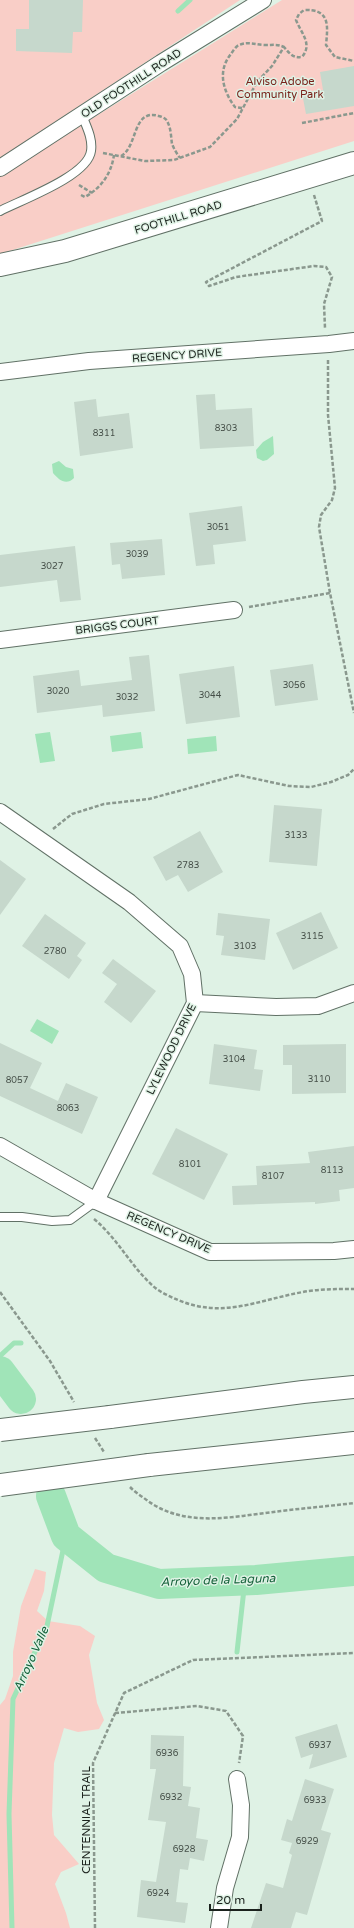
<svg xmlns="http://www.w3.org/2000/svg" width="354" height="1928" viewBox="0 0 354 1928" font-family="'Varela Round',sans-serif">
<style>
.green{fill:#f9cec7}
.water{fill:#a0e4b8}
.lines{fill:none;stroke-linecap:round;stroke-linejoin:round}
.stream{stroke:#a0e4b8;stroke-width:5}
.river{stroke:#a0e4b8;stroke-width:30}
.building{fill:#c6d8cc}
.service-casing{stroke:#617166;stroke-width:10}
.minor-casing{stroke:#617166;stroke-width:18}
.secondary-casing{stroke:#617166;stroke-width:24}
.motorway-casing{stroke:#617166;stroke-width:24}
.path{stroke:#8a988e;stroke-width:2.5;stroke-dasharray:4 2;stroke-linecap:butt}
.service{stroke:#fff;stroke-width:8}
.minor{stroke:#fff;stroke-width:16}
.secondary{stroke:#fff;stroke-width:22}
.motorway{stroke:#fff;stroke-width:22}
.motorway-bridge-casing{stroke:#617166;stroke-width:24;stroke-linecap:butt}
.motorway-bridge{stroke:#fff;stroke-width:22}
.labels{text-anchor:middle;stroke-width:3;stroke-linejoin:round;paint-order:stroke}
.number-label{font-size:9px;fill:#465049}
.park-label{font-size:11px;fill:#79221a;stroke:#dff2e5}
.street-label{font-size:11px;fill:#1b221d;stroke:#dff2e5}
.water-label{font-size:12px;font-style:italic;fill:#14613a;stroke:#dff2e5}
</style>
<rect width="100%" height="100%" fill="#dff2e5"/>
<g class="green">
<polygon points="0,0 240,0 0,158"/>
<polygon points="282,0 354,0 354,141 0,254 0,176"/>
<polygon points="35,1569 46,1572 44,1591 37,1611 48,1621 80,1626 95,1636 89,1655 97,1703 104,1720 99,1729 78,1732 64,1728 54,1763 52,1815 54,1835 79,1864 61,1872 55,1884 66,1913 70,1928 0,1928 0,1705 5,1699 13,1676 13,1652 21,1606"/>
</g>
<g class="water">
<polygon points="273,436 274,454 267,460 263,461 257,458 256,450 263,442"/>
<path d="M59 461 66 467 73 469 74 478C66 486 59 480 53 473L52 464Z"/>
<polygon points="50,732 55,761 40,763 35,734"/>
<polygon points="141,732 143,748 112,752 110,736"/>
<polygon points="216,736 217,751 188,754 187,739"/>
<polygon points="37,1019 59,1031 52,1044 30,1031"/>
</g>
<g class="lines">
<g class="stream">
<polyline points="178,11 190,0"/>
<polyline points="0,1356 14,1343 21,1343"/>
<polyline points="237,1652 245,1580"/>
<polyline points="12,1928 9,1814 13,1699 47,1626 66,1536"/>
</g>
<g class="river">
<polyline points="0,1371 21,1399"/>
<polyline points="51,1496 66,1536 106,1568 159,1584 256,1580 354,1571"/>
</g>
</g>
<g class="building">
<polygon points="29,0 83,0 82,32 73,32 72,53 16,51 16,29 29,29"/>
<polygon points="354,66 354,106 306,114 302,93 323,90 320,72"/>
<polygon points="215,394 216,410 252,408 254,446 200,449 196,395"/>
<polygon points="96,399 98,417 129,413 133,448 80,456 74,402"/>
<polygon points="242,506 246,541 213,545 215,564 196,566 189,513"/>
<polygon points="162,539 165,575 122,579 120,564 112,565 110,543"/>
<polygon points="75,546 81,600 60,602 57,580 0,587 0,555"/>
<polygon points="149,655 155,711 103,717 102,705 37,713 33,676 79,670 81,686 132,680 129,657"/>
<polygon points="313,664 318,700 275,706 270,670"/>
<polygon points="234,666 240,717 186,724 179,674"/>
<polygon points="274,805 322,809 317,866 269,862"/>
<polygon points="200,831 223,872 188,892 178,875 166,881 153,857"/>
<polygon points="0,860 26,879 0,915"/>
<polygon points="321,912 338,948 293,970 276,933"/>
<polygon points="218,913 270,919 265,960 221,955 224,936 216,935"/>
<polygon points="45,914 86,943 77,956 82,960 69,979 22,946"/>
<polygon points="113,959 156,991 131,1023 104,1002 117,984 102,973"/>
<polygon points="0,1043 42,1063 30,1088 58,1101 66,1083 98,1097 82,1134 0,1096"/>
<polygon points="214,1044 257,1050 254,1069 263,1070 260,1091 209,1084"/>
<polygon points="346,1044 346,1093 292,1094 292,1065 283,1065 283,1045"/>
<polygon points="176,1128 228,1154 204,1200 152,1174"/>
<polygon points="354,1146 354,1188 339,1190 340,1201 315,1204 315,1202 233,1205 232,1186 257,1185 256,1166 310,1163 308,1152"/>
<polygon points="337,1724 347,1757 309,1769 313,1754 301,1758 295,1737"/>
<polygon points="151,1735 184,1736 183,1786 191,1787 188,1806 200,1808 196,1838 208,1840 204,1861 190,1858 188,1870 180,1869 176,1902 188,1903 185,1923 137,1917 141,1880 156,1882 166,1822 148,1820 156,1769 150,1769"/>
<polygon points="305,1779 334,1789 321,1830 331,1833 307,1915 296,1912 291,1928 251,1928 266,1883 283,1888 292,1855 289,1853 292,1843 281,1840 287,1819 292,1821"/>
</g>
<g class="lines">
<defs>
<g id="service">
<path d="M0 211C21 200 88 176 91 151 93 138 86 126 82 115"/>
<polyline points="0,1217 22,1217 52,1221 70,1220 96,1201"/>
</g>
<g id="minor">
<polyline points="0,168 161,63 263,0"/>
<polyline points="0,372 89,361 329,344 354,341"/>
<polyline points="0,640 234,610"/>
<polyline points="0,812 129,902 180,946 192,974 195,1003 96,1201"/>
<polyline points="195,1003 276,1007 318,1006 354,993"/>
<polyline points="0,1146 96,1201 210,1252 334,1251 354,1249"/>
<polyline points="219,1928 225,1888 240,1837 241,1805 237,1779"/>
</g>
<polyline id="secondary" points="0,265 65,251 354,163"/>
<g id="motorway">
<polyline points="110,1417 303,1392 354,1387"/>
<polyline points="149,1465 354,1443"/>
</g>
</defs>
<use href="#service" class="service-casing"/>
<use href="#minor" class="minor-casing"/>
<use href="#secondary" class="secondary-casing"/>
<use href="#motorway" class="motorway-casing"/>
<g class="path">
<path d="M242 108 235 107C223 91 217 71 231 54 233 51 236 46 239 45 249 41 256 45 266 45 274 45 277 44 284 47"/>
<polyline points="302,123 354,113"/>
<path d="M103 153 145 161 174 160 210 147 237 119 257 82 272 66 284 47C290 54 293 58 302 57 313 44 301 33 296 20L299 14 304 10C330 9 328 25 326 45L335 57 354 61"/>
<path d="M121 156C138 147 132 108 159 116 163 117 167 119 168 123 171 129 171 137 172 144 174 149 177 154 180 158"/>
<polyline points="79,185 92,193"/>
<path d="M81 195 85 197C102 187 111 174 114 155"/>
<polyline points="314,195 322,221 206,282 209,286 236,277 314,266 326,267 332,277 324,304 325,328"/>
<polyline points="328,360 328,415 335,488 332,500 321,515 319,527 330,593 354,713"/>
<polyline points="249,607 330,593"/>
<polyline points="53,829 72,814 104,804 149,799 238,775 289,786 311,787 331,782 348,775 354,769"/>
<path d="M94 1219C118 1239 130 1265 152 1285 159 1292 169 1296 178 1300 223 1319 258 1300 303 1292 319 1289 337 1289 354 1289"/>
<polyline points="0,1292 50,1361 74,1402"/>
<polyline points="95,1438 104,1452"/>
<path d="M130 1487C134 1491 139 1495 144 1498 184 1530 235 1516 281 1511 306 1508 330 1506 354 1503"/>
<polyline points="115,1713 197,1706 226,1711 243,1736 239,1763"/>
<polyline points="95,1928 93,1763 124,1693 193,1660 354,1653"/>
</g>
<use href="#service" class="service"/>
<use href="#minor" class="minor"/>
<use href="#secondary" class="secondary"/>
<use href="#motorway" class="motorway"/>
<defs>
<g id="motorway-bridge">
<polyline points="0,1430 110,1417"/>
<polyline points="0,1485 149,1465"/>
</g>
</defs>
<use href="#motorway-bridge" class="motorway-bridge-casing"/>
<use href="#motorway-bridge" class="motorway-bridge"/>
</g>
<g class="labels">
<g class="number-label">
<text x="226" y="431">8303</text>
<text x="104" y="436">8311</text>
<text x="218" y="530">3051</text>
<text x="137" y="557">3039</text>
<text x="52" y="569">3027</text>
<text x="294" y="688">3056</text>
<text x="58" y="694">3020</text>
<text x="210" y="698">3044</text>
<text x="127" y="700">3032</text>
<text x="296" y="838">3133</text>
<text x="188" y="868">2783</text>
<text x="312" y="939">3115</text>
<text x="245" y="949">3103</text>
<text x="55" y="954">2780</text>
<text x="234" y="1062">3104</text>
<text x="319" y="1082">3110</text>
<text x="17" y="1083">8057</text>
<text x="68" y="1111">8063</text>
<text x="190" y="1167">8101</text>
<text x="332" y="1173">8113</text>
<text x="273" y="1179">8107</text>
<text x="320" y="1748">6937</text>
<text x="167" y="1756">6936</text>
<text x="171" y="1800">6932</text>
<text x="315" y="1803">6933</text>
<text x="307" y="1844">6929</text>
<text x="184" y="1852">6928</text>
<text x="158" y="1896">6924</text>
</g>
<g class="park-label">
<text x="280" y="85">Alviso Adobe<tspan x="280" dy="13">Community Park</tspan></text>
</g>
<g class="street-label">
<text transform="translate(131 83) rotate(-33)" y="4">OLD FOOTHILL ROAD</text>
<text transform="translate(178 217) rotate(-17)" y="4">FOOTHILL ROAD</text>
<text transform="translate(177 355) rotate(-4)" y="4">REGENCY DRIVE</text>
<text transform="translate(117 625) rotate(-7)" y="4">BRIGGS COURT</text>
<text transform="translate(171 1049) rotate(-64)" y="4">LYLEWOOD DRIVE</text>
<text transform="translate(169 1232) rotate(23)" y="4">REGENCY DRIVE</text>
<text transform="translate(86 1820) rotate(-90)" y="4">CENTENNIAL TRAIL</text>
</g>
<g class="water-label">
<text transform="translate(218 1580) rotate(-2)" y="4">Arroyo de la Laguna</text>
<text transform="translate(31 1659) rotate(-66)" y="4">Arroyo Valle</text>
</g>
</g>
<path d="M210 1904v6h51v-6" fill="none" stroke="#1b221d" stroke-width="2"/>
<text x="216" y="1904" font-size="12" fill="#1b221d" stroke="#dff2e5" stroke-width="3" paint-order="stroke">20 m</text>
</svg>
